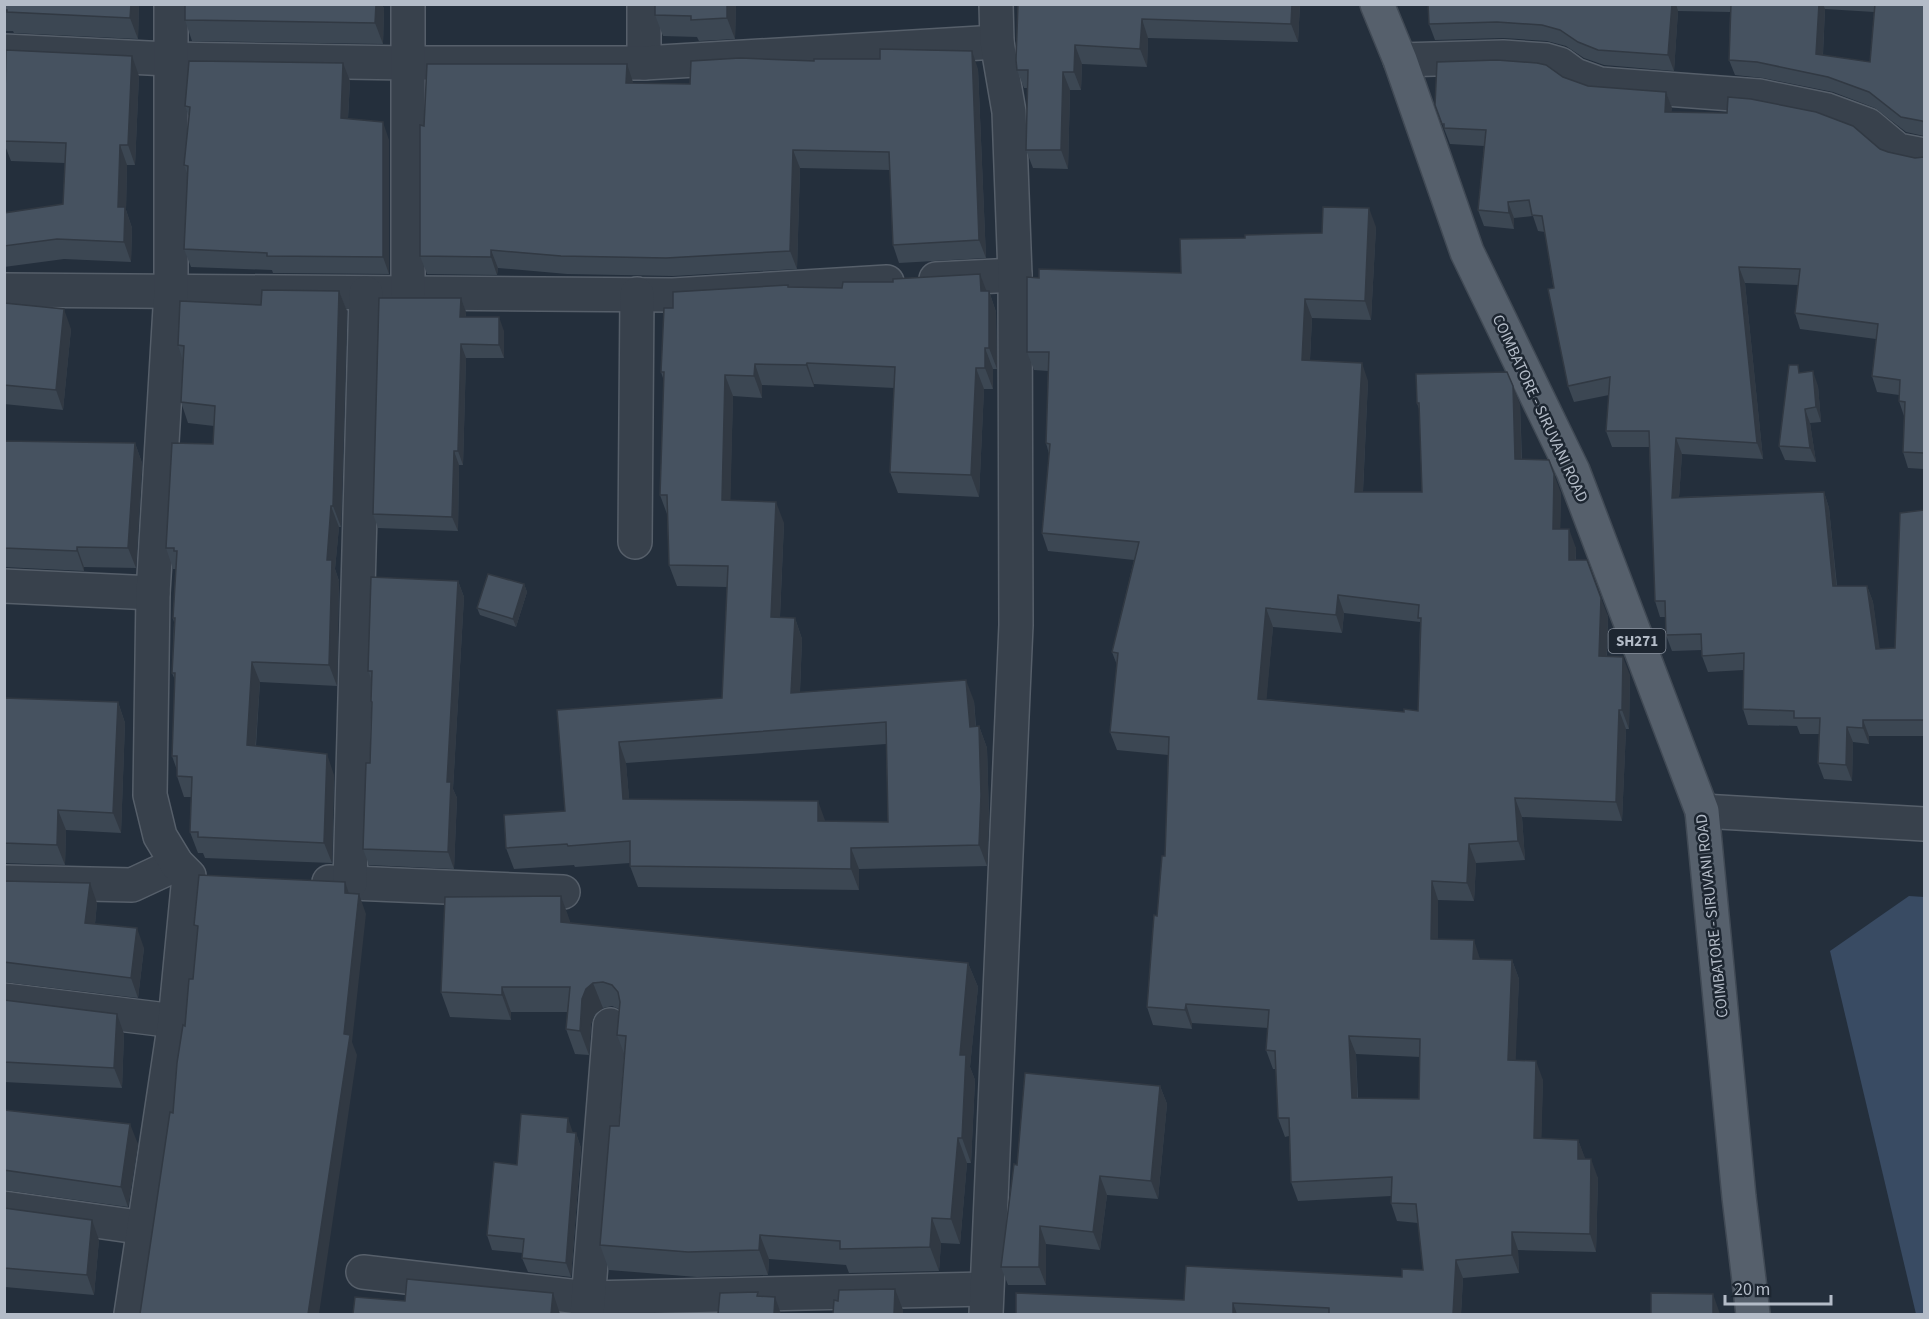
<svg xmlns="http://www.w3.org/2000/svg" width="1929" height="1319" viewBox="0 0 1929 1319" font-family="'Source Sans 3',sans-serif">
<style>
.water{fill:#394b63}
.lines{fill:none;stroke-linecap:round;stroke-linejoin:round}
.minor-casing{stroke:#565f6a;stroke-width:36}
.major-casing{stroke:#414a55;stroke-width:36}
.minor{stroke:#38414c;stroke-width:33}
.major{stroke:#56606c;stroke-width:33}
.wall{fill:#3c4753;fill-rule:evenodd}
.shaded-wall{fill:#313943}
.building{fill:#465260;stroke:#313943;stroke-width:1.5;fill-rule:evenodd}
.labels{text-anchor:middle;stroke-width:5;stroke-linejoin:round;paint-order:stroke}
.shield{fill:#1d2631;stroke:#878f9b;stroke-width:1.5}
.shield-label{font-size:15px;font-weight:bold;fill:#b4bcc8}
.street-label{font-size:16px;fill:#b4bcc8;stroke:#1d2631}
</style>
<rect width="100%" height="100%" fill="#242f3c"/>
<polygon class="water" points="1909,896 1924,897 1924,1314 1916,1314 1830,951"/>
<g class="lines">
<defs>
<g id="minor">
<polyline points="644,4 644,63"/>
<polyline points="4,51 169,59 408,63 644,63 997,42"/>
<polyline points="1400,60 1503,57 1546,60 1560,64 1575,75 1600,84 1759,96 1827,110 1868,125 1898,150 1924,155"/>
<polyline points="936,279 1015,275"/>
<polyline points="4,290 673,295 887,282"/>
<polyline points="408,293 408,4"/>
<polyline points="635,542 637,294"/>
<polyline points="4,586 153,593"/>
<polyline points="1702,811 1924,824"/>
<polyline points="4,882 132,885 177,864"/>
<polyline points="329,882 563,892"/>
<polyline points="350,883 366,293"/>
<polyline points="4,1000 175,1021"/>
<polyline points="4,1208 145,1228"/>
<polyline points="363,1272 588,1298 986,1289"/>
<polyline points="131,1314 175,1021 189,876 177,864 160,836 150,795 153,593 171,291 171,4"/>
<polyline points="587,1314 610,1025"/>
<polyline points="986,1314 1016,625 1015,275 1009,112 997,42 996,4"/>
</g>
<polyline id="major" points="1377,4 1400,60 1467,252 1573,471 1702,811 1739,1197 1753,1314"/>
</defs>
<use href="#minor" class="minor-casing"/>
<use href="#major" class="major-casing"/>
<use href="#minor" class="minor"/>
<use href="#major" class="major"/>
</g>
<g class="wall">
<polygon points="4,4 139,4 138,39 14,33 13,31 4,31"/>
<polygon points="185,4 382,4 384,9 383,44 192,41 185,20"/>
<polygon points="655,4 736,4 735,39 699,41 697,37 663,36 655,15"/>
<polygon points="1018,4 1300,4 1298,42 1148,38 1147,67 1082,64 1081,90 1070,90 1068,169 1033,168 1026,150 1028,88 1024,88 1017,70"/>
<path d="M1428 4H1924V136L1906 132 1875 108 1833 92 1763 78 1735 75 1729 60 1730 12 1678 11 1674 71 1604 65 1584 58 1566 46 1547 41 1503 38 1435 40 1429 24ZM1825 9 1874 12 1870 62 1823 55Z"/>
<polygon points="978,69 986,258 899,263 893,245 890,170 800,168 797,269 673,276 567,274 498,268 497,275 427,274 420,256 424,126 633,82 633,83 690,84"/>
<polygon points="139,76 135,165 127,165 126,210 132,228 131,262 64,259 4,267 4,170 6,174 5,213 63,204 65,163 11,161 4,143 4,105"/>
<polygon points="1563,77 1588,86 1666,92 1672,108 1671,112 1880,149 1888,152 1915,158 1924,157 1924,469 1908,468 1903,452 1904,416 1899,401 1899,395 1877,392 1872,376 1876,339 1800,329 1795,313 1798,285 1745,283 1763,459 1682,454 1679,497 1824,492 1829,508 1837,586 1867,586 1873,602 1879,648 1895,648 1924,510 1924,736 1869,736 1869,744 1853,742 1852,781 1824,779 1818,763 1819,734 1800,734 1797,726 1748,725 1743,709 1744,670 1708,672 1702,656 1702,650 1672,651 1666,635 1666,617 1660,617 1655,601 1649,447 1612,447 1606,431 1609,395 1574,402 1568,386 1545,232 1538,231 1533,216 1514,218 1514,229 1484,226 1478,210 1484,146 1450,144 1435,105"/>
<polygon points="350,81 348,119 389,140 389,274 273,273 272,270 191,267 184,249 188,176 184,165 189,117 185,106"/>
<path d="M1376 227 1371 320 1312 318 1310 360 1368 381 1363 492H1422L1419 409 1417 403 1520 404 1522 459 1561 493 1560 529 1576 548V560L1608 616 1607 657 1630 675 1629 729H1626L1622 821 1522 817 1525 860 1476 863 1474 901 1438 900V939L1480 959 1512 960 1519 979 1515 1061 1543 1080 1541 1139 1578 1140 1585 1159 1598 1178 1596 1252 1518 1250 1519 1273 1463 1278 1461 1314H1016L1184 1300 1402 1277 1423 1270 1418 1223 1397 1221 1391 1203V1196L1298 1201 1291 1182 1289 1136 1285 1137 1278 1118 1276 1069H1273L1266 1050 1268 1028 1192 1023V1029L1153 1025 1147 1007 1157 916 1165 856 1168 755 1117 750 1110 732 1117 665 1112 652 1134 560 1048 551 1042 533 1049 454 1046 443 1048 371 1034 370 1027 352 1039 278 1181 273 1245 238 1322 233ZM1344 613 1420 622 1418 711 1404 712 1266 699 1273 627 1342 633ZM1356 1054 1420 1057 1419 1099 1358 1098Z"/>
<path d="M788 285 789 287 989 291 996 312 997 369H993V389H984L979 497 898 493 890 472 894 388 814 384V387L762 385V398L733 396 730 501 784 523 780 617 795 618 802 639 800 692 974 701 976 726H979L987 748 989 816 987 866 859 869V890L638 887 630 866V863L575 867 574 865 514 869 506 848 565 811 557 710 722 698 727 587 677 586 669 565 667 514 660 495 664 381 661 372 673 308ZM886 744 888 822 825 821 629 799 626 763Z"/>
<polygon points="339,291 347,311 341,527 339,527 335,569 339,581 337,686 260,682 256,746 334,775 332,863 205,858 203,853 198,853 190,832 191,797 184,797 177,776 177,770 172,756 175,680 172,673 174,622 173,618 176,569 173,569 166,548 213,444 214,426 188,423 181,402 183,361 178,345 261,305"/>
<polygon points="461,298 466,312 466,317 504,331 504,358 466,358 463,465 459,465 458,531 378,528 373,514"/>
<polygon points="4,303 71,329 63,410 4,404"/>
<polygon points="1801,373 1818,386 1821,422 1810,423 1816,462 1785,460 1779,446"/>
<polygon points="4,441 135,443 142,463 136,568 84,567 84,571 4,567"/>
<polygon points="458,581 464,597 453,789 457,798 454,869 369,865 363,849 370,763 372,706 371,701 372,681 368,671"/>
<polygon points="524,584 527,592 516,627 480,615 477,608"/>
<polygon points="4,698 118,702 125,723 121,833 66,830 65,865 4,863"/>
<polygon points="4,881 97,903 95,924 144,948 138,998 4,982"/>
<polygon points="561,896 570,923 968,963 978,987 970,1067 975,1080 971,1163 967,1163 960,1244 941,1243 939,1271 849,1273 846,1265 769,1259 768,1275 697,1277 609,1270 600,1245 619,1126 625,1056 617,1035 619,1009 612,1006 603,1008 595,1014 591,1024 589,1055 575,1054 566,1029 568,1012 511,1012 511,1020 450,1017 441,992"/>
<polygon points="4,1000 124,1034 122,1088 4,1082"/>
<polygon points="1160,1086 1167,1104 1158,1199 1107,1195 1100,1250 1046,1244 1046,1285 1008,1285 1001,1267 1017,1165"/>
<polygon points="4,1110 138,1144 128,1207 4,1190"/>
<polygon points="573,1133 576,1133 581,1148 571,1277 528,1272 522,1258 523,1253 492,1250 487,1235 517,1165"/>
<polygon points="4,1208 99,1240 94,1295 5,1287"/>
</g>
<g class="shaded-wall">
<polygon points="131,4 139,4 138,39 130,18"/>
<polygon points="376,4 382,4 384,9 383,44 375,23"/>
<polygon points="727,4 736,4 735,39 727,18"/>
<polygon points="1292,4 1300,4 1298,42 1291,24"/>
<polygon points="1672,4 1676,4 1678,11 1674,71 1668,55"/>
<polygon points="1819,4 1823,4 1825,9 1822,70 1816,54"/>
<polygon points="1142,19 1148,38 1147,67 1140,49"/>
<polygon points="1075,45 1082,64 1081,90 1074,72"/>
<polygon points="972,51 978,69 986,258 979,240"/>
<polygon points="132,56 139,76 135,165 128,145"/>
<polygon points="343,63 350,81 347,135 341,118"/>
<polygon points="627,64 633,82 633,101 626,83"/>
<polygon points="1063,72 1070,90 1068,169 1061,150"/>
<polygon points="1666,92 1672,108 1670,127 1665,112"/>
<polygon points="383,122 389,140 389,274 383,257"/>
<polygon points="120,145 127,165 126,210 132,228 131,262 124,242 118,207"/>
<polygon points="793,150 800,168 797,269 790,251"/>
<polygon points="4,170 6,174 4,220"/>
<polygon points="1508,202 1514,218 1514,229 1509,213"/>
<polygon points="1369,208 1376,227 1371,320 1365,301"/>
<polygon points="491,250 498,268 497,275 491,257"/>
<polygon points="1739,267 1745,283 1763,459 1757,443"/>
<polygon points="980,274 988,295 981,291"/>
<polygon points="339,291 347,311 341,527 333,506"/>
<polygon points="989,291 996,312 997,369 989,348"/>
<polygon points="461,298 466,312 465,331 460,317"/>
<polygon points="1305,299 1312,318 1309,379 1302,360"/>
<polygon points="64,309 71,329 63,410 56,390"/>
<polygon points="499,317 504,331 504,358 499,345"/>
<polygon points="461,344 466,358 463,465 458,451"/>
<polygon points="985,348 993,369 993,389 985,368"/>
<polygon points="807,363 814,384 814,387 806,365"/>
<polygon points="1362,363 1368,381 1362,510 1355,492"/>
<polygon points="755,364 762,385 762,398 754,376"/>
<polygon points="976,368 984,389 979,497 971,475"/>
<polygon points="1813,371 1818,386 1821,422 1816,407"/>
<polygon points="725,375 733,396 730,521 722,500"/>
<polygon points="1513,386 1520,404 1522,478 1515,459"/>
<polygon points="1805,409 1810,423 1816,462 1810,448"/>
<polygon points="1676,438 1682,454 1678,513 1672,498"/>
<polygon points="135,443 142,463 136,568 128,548"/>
<polygon points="454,451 459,465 458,531 452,517"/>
<polygon points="1554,474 1561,493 1560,548 1553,529"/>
<polygon points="1824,492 1829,508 1838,602 1833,586"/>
<polygon points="776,502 784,523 779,638 771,617"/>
<polygon points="331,506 339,527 335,569 339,581 337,686 329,665 327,560"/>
<polygon points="1569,529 1576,548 1575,578 1569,560"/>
<polygon points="77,547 84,567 84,571 77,551"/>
<polygon points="458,581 464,597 453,789 457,798 454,869 448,852 447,782"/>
<polygon points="524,584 527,592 516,627 513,619"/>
<polygon points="1867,586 1873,602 1882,664 1876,649"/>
<polygon points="1338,595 1344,613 1342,633 1336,615"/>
<polygon points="1601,598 1608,616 1606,675 1599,656"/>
<polygon points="1266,608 1273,627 1265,717 1258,699"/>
<polygon points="795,618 802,639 799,714 791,693"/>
<polygon points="1623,657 1630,675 1629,729 1622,710"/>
<polygon points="252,662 260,682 254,765 247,745"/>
<polygon points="966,680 974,701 977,748 970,727"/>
<polygon points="118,702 125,723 121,833 113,813"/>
<polygon points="1619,710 1626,729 1622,821 1616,802"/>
<polygon points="1863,720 1869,736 1869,744 1863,728"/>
<polygon points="979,726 987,748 989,816 987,866 979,845"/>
<polygon points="1847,727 1853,742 1852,781 1846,765"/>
<polygon points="619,742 626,763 631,820 623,799"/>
<polygon points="327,754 334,775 332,863 324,843"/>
<polygon points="1515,798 1522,817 1525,860 1518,841"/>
<polygon points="818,801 826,823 818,821"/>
<polygon points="58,810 66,830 65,865 57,845"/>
<polygon points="1469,844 1476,863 1474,901 1467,883"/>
<polygon points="851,848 859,869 859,890 851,869"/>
<polygon points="1432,881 1438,900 1438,957 1431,939"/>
<polygon points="345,882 352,902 345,893"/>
<polygon points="90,883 97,903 93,943 85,923"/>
<polygon points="359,894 366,914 352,1042 357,1055 319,1314 308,1314 344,1034"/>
<polygon points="561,896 570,921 570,947 561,922"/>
<polygon points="137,928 144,948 138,998 131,978"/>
<polygon points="1474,940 1480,959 1480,978 1473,959"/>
<polygon points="1512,960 1519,979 1515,1079 1508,1060"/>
<polygon points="968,963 978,987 970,1067 975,1080 971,1163 962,1138 960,1055"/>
<polygon points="593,983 603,1008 595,1014 591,1024 589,1055 580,1031 582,999 586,989"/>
<polygon points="502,987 511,1012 511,1020 502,995"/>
<polygon points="1186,1004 1192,1023 1192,1029 1185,1010"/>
<polygon points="117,1014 124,1034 122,1088 114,1068"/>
<polygon points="1349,1036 1356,1054 1358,1117 1352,1098"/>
<polygon points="1536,1061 1543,1080 1541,1157 1534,1138"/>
<polygon points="1160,1086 1167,1104 1158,1199 1151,1181"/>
<polygon points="568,1118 573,1133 567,1132"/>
<polygon points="130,1124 138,1144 128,1207 121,1187"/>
<polygon points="576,1133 581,1148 571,1277 566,1263"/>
<polygon points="958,1138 967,1163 960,1244 951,1219"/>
<polygon points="1578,1140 1585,1158 1585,1178 1578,1159"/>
<polygon points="1591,1159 1598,1178 1596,1252 1590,1234"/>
<polygon points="1100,1176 1107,1195 1100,1250 1093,1232"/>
<polygon points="932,1218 941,1243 939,1271 930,1247"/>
<polygon points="92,1220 99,1240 94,1295 87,1275"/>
<polygon points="1040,1226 1046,1244 1046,1285 1039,1267"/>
<polygon points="1512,1232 1518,1250 1519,1273 1512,1255"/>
<polygon points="760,1235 769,1259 768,1275 759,1250"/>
<polygon points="1456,1260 1463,1278 1461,1314 1453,1314"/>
<polygon points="895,1289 903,1310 903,1314 894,1314"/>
<polygon points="553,1293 560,1314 551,1314"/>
<polygon points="1713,1294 1720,1314 1713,1314"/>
<polygon points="775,1297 781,1314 774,1314"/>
<polygon points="1233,1303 1237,1314 1233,1314"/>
</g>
<g class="building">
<polygon points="4,4 131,4 130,18 7,12 7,10 4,10"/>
<polygon points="185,4 376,4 375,23 185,20"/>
<polygon points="655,4 727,4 727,18 691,20 691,16 655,15"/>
<polygon points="1018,4 1292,4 1291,24 1142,19 1140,49 1075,45 1074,72 1063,72 1061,150 1026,150 1028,70 1017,70 1016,60"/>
<polygon points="1428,4 1672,4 1668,55 1598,50 1578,42 1560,30 1542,25 1497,22 1429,24"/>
<polygon points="1731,4 1819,4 1816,54 1870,62 1875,4 1924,4 1924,122 1922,121 1901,117 1869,92 1828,77 1757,62 1729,60"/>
<polygon points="880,49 972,51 979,240 893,245 889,152 793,150 790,251 666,258 561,256 491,250 491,257 420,256 420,125 424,126 427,64 627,64 626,83 690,84 691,61 740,58 814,61 814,59 880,59"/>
<polygon points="6,50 132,56 128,145 120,145 118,207 125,207 124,242 57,239 4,246 4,213 63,204 66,143 4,141"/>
<polygon points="1497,60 1537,63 1546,65 1563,77 1588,86 1666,92 1665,112 1727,113 1728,97 1751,99 1816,112 1853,126 1880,149 1888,152 1915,158 1924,157 1924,453 1903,452 1905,402 1899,401 1900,380 1872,376 1878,324 1795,313 1800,269 1739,267 1757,443 1676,438 1672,498 1824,492 1833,586 1867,586 1876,649 1895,648 1900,513 1924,510 1924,720 1863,720 1863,728 1847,727 1846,765 1818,763 1820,718 1794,718 1794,711 1743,709 1744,653 1702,656 1701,634 1666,635 1665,601 1655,601 1649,431 1606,431 1610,377 1568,386 1548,289 1554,288 1542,216 1532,215 1529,200 1508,202 1509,213 1478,210 1486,130 1444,128 1444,124 1442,124 1435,105 1437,62"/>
<polygon points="189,61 343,63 341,118 383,122 383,257 267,256 267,253 184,249 188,166 184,165 190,107 185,106"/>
<path d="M1323 207 1369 208 1365 301 1305 299 1302 360 1362 363 1355 492H1422L1419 403H1417L1416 374 1507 372 1513 386 1515 459 1549 460 1554 474 1553 529H1569V560H1587L1601 598 1599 656 1623 657 1622 710H1619L1616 802 1515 798 1518 841 1469 844 1467 883 1432 881 1431 939 1474 940 1473 959 1512 960 1508 1060 1536 1061 1534 1138 1578 1140V1159H1591L1590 1234 1512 1232V1255L1456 1260 1453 1314H1329V1308L1233 1303V1314H1016V1293L1184 1300 1186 1266 1402 1277V1269L1423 1270 1416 1204 1391 1203 1392 1177 1291 1182 1289 1118H1278L1275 1051 1266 1050 1269 1010 1186 1004 1185 1010 1147 1007 1154 915 1157 916 1162 856H1165L1169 737 1110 732 1118 653 1112 652 1139 542 1042 533 1050 444 1046 443 1049 352H1027V277L1039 278V269L1181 273 1180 239 1245 238V235L1322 233ZM1338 595 1419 605 1418 618H1421L1418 711 1404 709V712L1258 699 1266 608 1336 615ZM1349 1036 1420 1039 1419 1099 1352 1098Z"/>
<path d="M980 274 981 291H989V348H985V368H976L971 475 890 472 895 367 807 363 806 365 755 364 754 376 725 375 722 500 776 502 771 617 795 618 791 693 966 680 970 727 979 726 981 795 979 845 851 848V869L630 866V841L568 846 567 844 506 848 504 815 565 811 557 710 722 698 728 566 669 565 667 495H660L664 372H661L664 308H673V292L788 285V287L842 288 843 282H893V279ZM886 722 888 822 818 821V801L623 799 619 742Z"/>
<polygon points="262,290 339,291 333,506 331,506 327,560 332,560 329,665 252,662 247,745 327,754 324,843 198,837 198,832 190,832 192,777 177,776 177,756 172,756 175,673 172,673 175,618 173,618 177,551 174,551 174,548 166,548 172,443 213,444 215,406 181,402 184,346 178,345 180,301 261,305"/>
<polygon points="379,298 461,298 460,317 499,317 499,345 461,344 458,451 454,451 452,517 373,514"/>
<polygon points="4,303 64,309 56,390 4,385"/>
<polygon points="1789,365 1798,365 1799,373 1813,371 1816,407 1805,409 1810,448 1779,446"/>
<polygon points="4,441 135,443 128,548 77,547 77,551 4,548"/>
<polygon points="488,574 524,584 513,619 477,608"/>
<polygon points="371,577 458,581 447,782 451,782 448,852 363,849 366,763 370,763 372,702 371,701 372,671 368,671"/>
<polygon points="4,698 118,702 113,813 58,810 57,845 4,843"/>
<polygon points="199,875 345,882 345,893 359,894 344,1034 350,1035 308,1314 140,1314 170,1112 173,1113 177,1063 183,1025 185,1026 189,979 193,979 198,926 194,925"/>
<polygon points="4,881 90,883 85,923 137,928 131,978 4,962"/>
<polygon points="561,896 561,922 968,963 960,1055 966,1055 962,1138 958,1138 951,1219 932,1218 930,1247 840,1249 840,1241 760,1235 759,1250 688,1252 600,1245 610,1126 619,1126 626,1036 617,1035 620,1002 618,992 612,985 603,982 593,983 586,989 582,999 580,1031 566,1029 570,987 502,987 502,995 441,992 445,897"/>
<polygon points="4,1000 117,1014 114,1068 4,1062"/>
<polygon points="1025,1073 1160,1086 1151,1181 1100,1176 1093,1232 1040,1226 1039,1267 1001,1267 1014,1164 1017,1165"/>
<polygon points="4,1110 130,1124 121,1187 4,1170"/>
<polygon points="521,1114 568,1118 567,1132 576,1133 566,1263 522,1258 524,1239 487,1235 494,1162 517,1165"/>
<polygon points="4,1208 92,1220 87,1275 4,1268"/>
<polygon points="407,1279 553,1293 551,1314 353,1314 355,1297 405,1301"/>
<polygon points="895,1289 894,1314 833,1314 834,1300 838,1301 839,1290"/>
<polygon points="758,1292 757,1296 775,1297 774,1314 718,1314 720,1293"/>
<polygon points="1651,1293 1713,1294 1713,1314 1651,1314"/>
</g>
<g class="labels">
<rect class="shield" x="1608.5" y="629" width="57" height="24" rx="4.5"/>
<g class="shield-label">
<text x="1637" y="646">SH271</text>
</g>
<g class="street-label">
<text transform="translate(1541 408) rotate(65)" y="6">COIMBATORE - SIRUVANI ROAD</text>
<text transform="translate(1711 916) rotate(-96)" y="6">COIMBATORE - SIRUVANI ROAD</text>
</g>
</g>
<rect width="1929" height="1319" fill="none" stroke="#b4bcc8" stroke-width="12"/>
<path d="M1725 1295v9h106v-9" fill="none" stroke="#b4bcc8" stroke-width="3"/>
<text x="1734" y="1295" font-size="18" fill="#b4bcc8" stroke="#1d2631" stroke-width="4.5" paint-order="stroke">20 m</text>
</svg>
